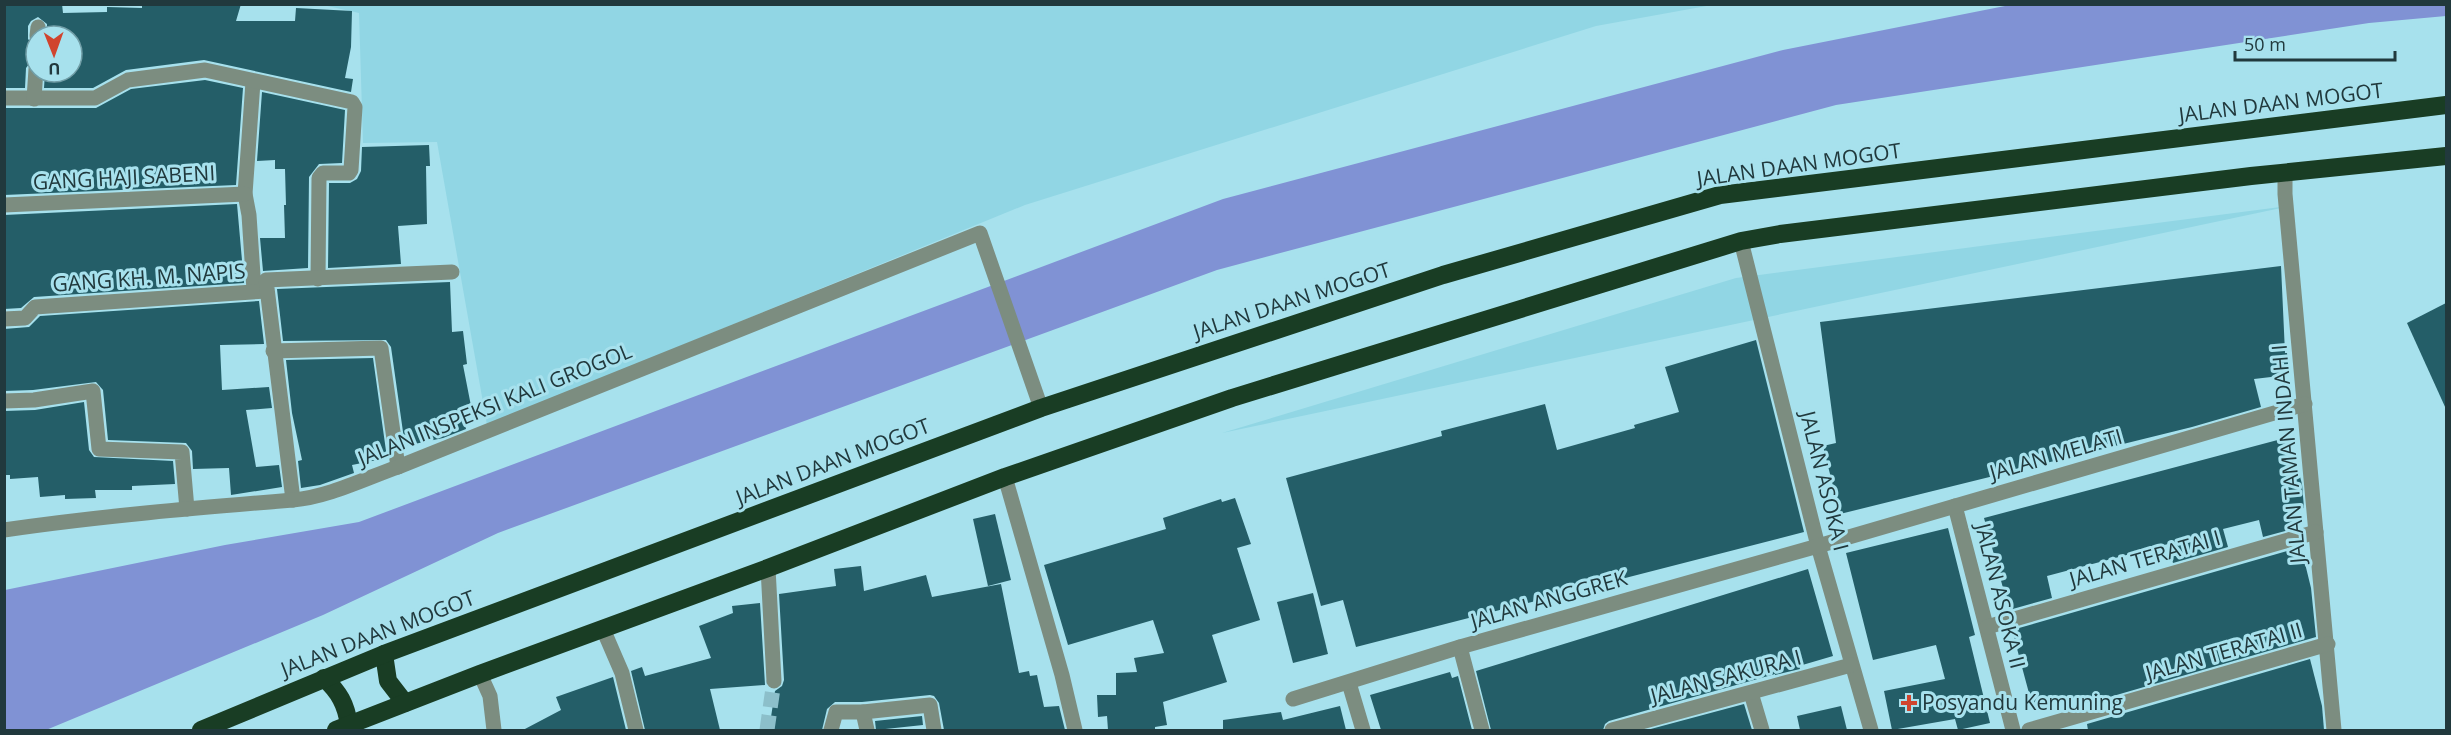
<svg xmlns="http://www.w3.org/2000/svg" width="2451" height="735" viewBox="0 0 2451 735" font-family="'Open Sans',sans-serif">
<style>
.built{fill:#91d6e4}
.water{fill:#8092d4}
.building{fill:#245e68}
.lines{fill:none;stroke-linecap:round;stroke-linejoin:round}
.minor-tunnel{stroke:#8cbfca;stroke-width:15;stroke-dasharray:15 8;stroke-linecap:butt}
.minor{stroke:#7c8d80;stroke-width:15}
.highway{stroke:#193d24;stroke-width:18}
.poi-dot{fill:#d0442e;stroke:#a7e1ed;stroke-width:2}
.labels{text-anchor:middle;stroke-width:6;stroke-linejoin:round;paint-order:stroke}
.street-label{font-size:21px;fill:#21393d;stroke:#a7e1ed}
.poi-label{font-size:21px;fill:#21393d;stroke:#a7e1ed;text-anchor:start}
</style>
<rect width="100%" height="100%" fill="#a7e1ed"/>
<g class="built">
<polygon points="323,5 1712,5 1596,26 1025,205 487,425 437,142 363,143 359,13"/>
<polygon points="2295,205 1222,433 1736,278"/>
</g>
<polygon class="water" points="2010,5 2446,5 2446,16 2369,23 1836,105 1217,270 498,533 323,615 46,730 5,730 5,590 225,545 359,522 1223,199 1783,50"/>
<g class="building">
<polygon points="4,4 62,4 63,13 107,12 107,7 142,8 142,4 241,4 236,21 295,21 296,8 352,11 351,47 345,78 353,79 351,92 204,60 126,70 93,88 44,88 45,73 72,73 72,36 47,36 47,24 38,17 31,21 28,26 28,39 33,45 32,60 26,68 25,88 4,88"/>
<polygon points="205,80 243,88 236,185 4,195 4,108 96,108 131,89"/>
<polygon points="262,92 345,110 342,163 319,164 309,177 308,268 263,271 260,238 285,238 284,205 286,205 285,169 275,169 275,160 257,161"/>
<polygon points="429,145 430,166 426,166 427,224 398,226 401,264 328,268 329,183 350,183 357,179 361,171 362,147"/>
<polygon points="237,204 244,283 34,297 21,308 4,309 4,215"/>
<polygon points="2281,266 2285,353 2287,353 2289,375 2254,379 2261,407 2192,427 1840,514 1823,446 1836,443 1820,322"/>
<polygon points="450,282 452,332 463,331 467,364 463,365 471,406 462,408 466,429 443,438 405,446 391,347 386,340 283,341 277,289"/>
<polygon points="259,301 264,344 220,345 222,390 269,387 272,408 246,410 256,467 279,465 282,487 231,495 229,468 193,469 192,451 186,443 108,440 103,390 96,382 33,390 4,391 4,329 29,327 40,316"/>
<polygon points="2446,303 2446,409 2407,323"/>
<polygon points="1756,340 1804,532 1356,647 1343,600 1321,606 1286,478 1442,436 1441,431 1545,404 1557,450 1635,428 1634,425 1679,412 1665,367"/>
<polygon points="373,358 387,458 352,465 354,473 320,485 301,488 298,461 302,460 292,413 286,360"/>
<polygon points="84,402 89,450 94,457 173,461 175,484 132,486 132,490 95,490 96,498 65,499 65,495 40,497 38,477 10,479 10,475 4,475 4,411 35,410"/>
<polygon points="2289,437 2302,484 2304,508 2292,511 2296,528 2263,537 2259,520 2223,529 2228,547 2173,563 2168,544 2047,576 2052,598 2009,610 1984,518"/>
<polygon points="1235,498 1251,544 1237,548 1260,620 1212,635 1227,682 1163,702 1167,725 1155,727 1155,730 1108,730 1107,716 1098,717 1097,695 1116,695 1116,673 1137,672 1134,658 1164,653 1153,620 1068,645 1044,565 1166,529 1163,518 1221,499 1222,502"/>
<polygon points="995,514 1011,580 988,586 973,519"/>
<polygon points="1948,528 1975,635 1969,637 1990,723 1958,730 1955,719 1892,730 1884,691 1945,679 1936,645 1873,660 1846,553"/>
<polygon points="2301,547 2311,588 2316,637 2082,705 2080,697 2033,708 2012,630"/>
<polygon points="861,566 864,591 926,575 932,597 1001,584 1019,673 1029,671 1030,676 1037,675 1044,707 1059,706 1065,730 944,730 939,703 934,696 930,695 862,702 835,702 827,709 822,730 769,730 775,691 782,686 784,680 779,594 836,586 834,569"/>
<polygon points="1808,569 1833,656 1799,666 1800,669 1775,675 1775,674 1609,721 1605,724 1603,730 1491,730 1476,671"/>
<polygon points="1313,593 1328,654 1293,663 1277,602"/>
<polygon points="760,603 765,685 710,689 720,730 645,730 631,671 642,667 645,676 711,658 699,626 733,613 732,606"/>
<polygon points="2310,659 2322,706 2324,730 2088,730 2087,724"/>
<polygon points="1450,672 1452,678 1458,676 1472,730 1381,730 1370,695"/>
<polygon points="613,677 626,730 523,730 561,710 556,697"/>
<polygon points="1744,704 1752,730 1647,730"/>
<polygon points="1340,706 1346,730 1223,730 1223,720 1281,712 1283,720"/>
<polygon points="1841,706 1847,730 1800,730 1797,716"/>
<polygon points="922,716 923,725 876,730 875,721"/>
</g>
<g class="lines">
<polyline class="minor-tunnel" points="767,730 774,681"/>
<g class="minor">
<polyline points="37,36 38,27"/>
<polyline points="253,82 245,194 249,215 254,290"/>
<polyline points="4,98 95,98 128,80 205,70 352,102 355,107 351,170 349,173 323,173 319,178 318,279"/>
<polyline points="34,99 36,69"/>
<polyline points="2285,173 2285,194 2334,730"/>
<polyline points="4,205 245,194"/>
<polyline points="1741,241 1818,546 1871,730"/>
<polyline points="4,319 25,318 35,307 266,291"/>
<polyline points="273,351 381,348 398,467"/>
<polyline points="4,401 34,400 93,391 99,449 182,452 187,509"/>
<polyline points="1005,477 1062,675 1075,730"/>
<polyline points="293,500 266,280 452,272"/>
<polyline points="1955,506 2013,730"/>
<path d="M4 530C100 516 196 508 293 500 328 497 364 479 398 467L980 233 1041 408"/>
<polyline points="768,568 774,681"/>
<polyline points="1987,627 2316,532"/>
<polyline points="603,629 622,673 636,730"/>
<polyline points="1460,647 1482,730"/>
<polyline points="480,674 490,696 494,730"/>
<polyline points="1349,683 1363,730"/>
<polyline points="1751,693 1762,730"/>
<polyline points="1293,699 1460,647 1818,546 2305,404"/>
<polyline points="863,712 867,730"/>
<polyline points="831,730 836,712 863,712 930,705 934,730"/>
<polyline points="1612,730 1851,665"/>
<polyline points="2029,730 2328,644"/>
</g>
<g class="highway">
<polyline points="384,654 388,681 405,703"/>
<path d="M324 678C339 692 346 704 349 725"/>
<polyline points="201,730 384,654 1041,408 1443,275 1720,195 2446,105"/>
<polyline points="336,730 480,674 768,568 1005,477 1232,398 1741,241 1780,234 2251,176 2446,156"/>
</g>
</g>
<path class="poi-dot" d="M1906 694h6v6h6v6h-6v6h-6v-6h-6v-6h6z"/>
<g class="labels">
<g class="street-label">
<text transform="translate(2281 103) rotate(-7)" y="7">JALAN DAAN MOGOT</text>
<text transform="translate(1799 165) rotate(-8)" y="7">JALAN DAAN MOGOT</text>
<text transform="translate(124 178) rotate(-3)" y="7">GANG HAJI SABENI</text>
<text transform="translate(149 278) rotate(-4)" y="7">GANG KH. M. NAPIS</text>
<text transform="translate(1292 301) rotate(-18)" y="7">JALAN DAAN MOGOT</text>
<text transform="translate(495 405) rotate(-22)" y="7">JALAN INSPEKSI KALI GROGOL</text>
<text transform="translate(2289 454) rotate(-95)" y="7">JALAN TAMAN INDAH I</text>
<text transform="translate(2056 455) rotate(-16)" y="7">JALAN MELATI</text>
<text transform="translate(833 462) rotate(-21)" y="7">JALAN DAAN MOGOT</text>
<text transform="translate(1824 481) rotate(76)" y="7">JALAN ASOKA I</text>
<text transform="translate(2145 559) rotate(-16)" y="7">JALAN TERATAI I</text>
<text transform="translate(2000 596) rotate(76)" y="7">JALAN ASOKA II</text>
<text transform="translate(1549 600) rotate(-16)" y="7">JALAN ANGGREK</text>
<text transform="translate(378 634) rotate(-21)" y="7">JALAN DAAN MOGOT</text>
<text transform="translate(2224 652) rotate(-16)" y="7">JALAN TERATAI II</text>
<text transform="translate(1726 677) rotate(-15)" y="7">JALAN SAKURA I</text>
</g>
<g class="poi-label">
<text x="1922" y="710">Posyandu Kemuning</text>
</g>
</g>
<rect width="2451" height="735" fill="none" stroke="#21393d" stroke-width="12"/>
<g transform="translate(54 54) rotate(179)"><circle r="28" fill="#a7e1ed" stroke="#719ea7" stroke-width="1.5"/>
<path d="M0-4.5L10 22L0 15L-10 22Z" fill="#d0442e"/>
<text y="-9" font-size="16" font-weight="bold" text-anchor="middle" fill="#21393d">U</text>
</g>
<path d="M2235 51v9h160v-9" fill="none" stroke="#21393d" stroke-width="3"/>
<text x="2244" y="51" font-size="18" fill="#21393d" stroke="#a7e1ed" stroke-width="4.5" paint-order="stroke">50 m</text>
</svg>
